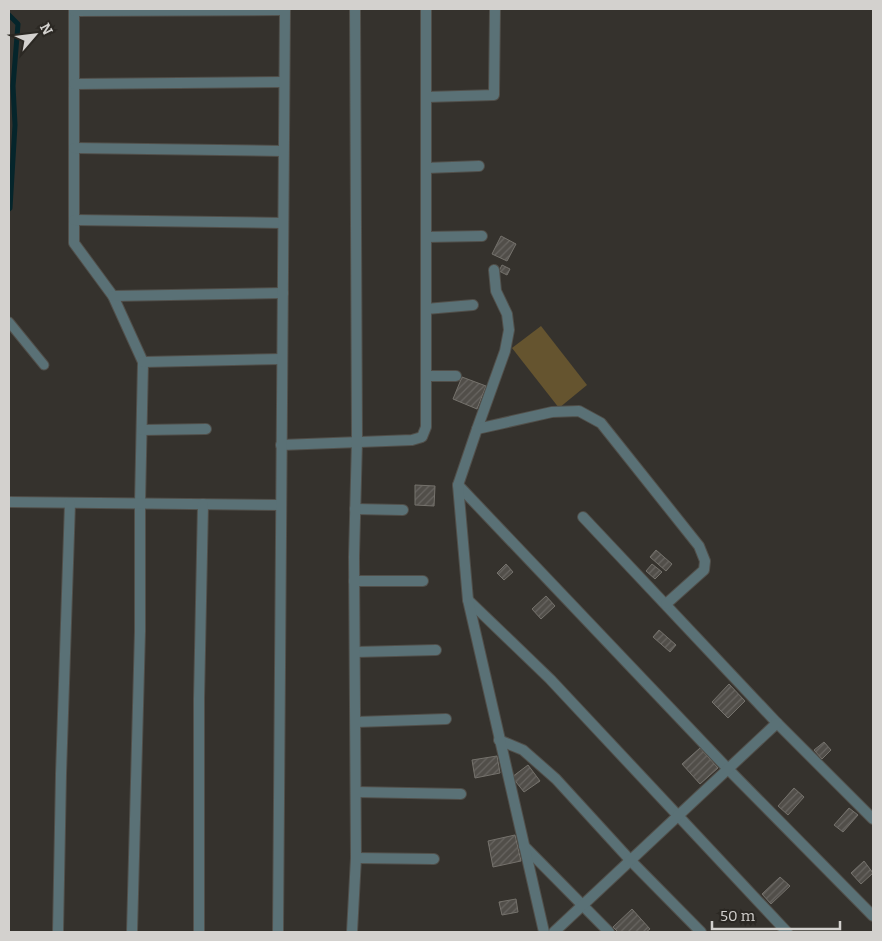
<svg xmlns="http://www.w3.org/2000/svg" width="882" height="941" viewBox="0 0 882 941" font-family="Bitter,serif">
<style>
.pitch{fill:#65542f}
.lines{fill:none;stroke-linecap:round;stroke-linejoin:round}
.stream{stroke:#05252b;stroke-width:5}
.building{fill:url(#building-hatch);stroke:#75726c}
.service-casing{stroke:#514f4a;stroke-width:11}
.minor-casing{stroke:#514f4a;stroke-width:12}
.service{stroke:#5a7176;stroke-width:9}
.minor{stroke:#5a7176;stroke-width:10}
</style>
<defs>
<pattern id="building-hatch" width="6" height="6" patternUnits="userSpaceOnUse" patternTransform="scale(1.25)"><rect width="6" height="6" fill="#514e49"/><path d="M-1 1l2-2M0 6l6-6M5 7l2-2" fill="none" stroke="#696662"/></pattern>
</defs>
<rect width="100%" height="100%" fill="#35322d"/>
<polygon class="pitch" points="541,326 587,385 559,408 512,348"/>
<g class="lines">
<polyline class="stream" points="9,15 18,24 13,86 15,125 10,208 9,209"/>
</g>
<g class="building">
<polygon points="501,236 516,244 507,261 492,254"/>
<polygon points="502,265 510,269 507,275 499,271"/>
<polygon points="462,377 486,386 477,409 453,399"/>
<polygon points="415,485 435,486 434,506 415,505"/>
<polygon points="656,550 672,564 666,571 650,557"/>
<polygon points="506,564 513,572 504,580 497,573"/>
<polygon points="652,564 662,572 655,579 646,571"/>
<polygon points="546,596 555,606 541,619 532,609"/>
<polygon points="659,630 676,645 670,652 653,637"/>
<polygon points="729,684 745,701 728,718 712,702"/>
<polygon points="824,742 831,750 822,759 814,750"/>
<polygon points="700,748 718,768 700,784 682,764"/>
<polygon points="497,756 500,773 475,778 472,760"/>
<polygon points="528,765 540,781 524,792 512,777"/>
<polygon points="794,788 804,797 788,815 778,806"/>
<polygon points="849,808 858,815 843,832 834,825"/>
<polygon points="515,835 521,861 493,867 488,841"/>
<polygon points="864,861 873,873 861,884 851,873"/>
<polygon points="780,877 790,886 771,904 762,894"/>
<polygon points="516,899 518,912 502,915 499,902"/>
<polygon points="632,909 650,929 646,932 618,932 613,927"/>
</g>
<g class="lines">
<defs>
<polyline id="service" points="9,322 44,365"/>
<g id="minor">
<polyline points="74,9 74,243 113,296 143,362 140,503 140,631 132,932"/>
<polyline points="74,11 285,10"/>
<polyline points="74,84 284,82"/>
<polyline points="426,97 494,95 495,9"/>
<polyline points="74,148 283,151"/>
<polyline points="426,168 479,166"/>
<polyline points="74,220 283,223"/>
<polyline points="426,237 482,236"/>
<polyline points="113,296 283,293"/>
<polyline points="426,309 473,305"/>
<polyline points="143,362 282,359"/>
<polyline points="426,376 456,376"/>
<polyline points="477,429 505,351 509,330 507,314 496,291 494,270"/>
<polyline points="142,430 206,429"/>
<polyline points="281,445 412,440 422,437 426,427 426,9"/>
<polyline points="458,485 728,769 873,916"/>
<polyline points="9,502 281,505"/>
<polyline points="355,509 403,510"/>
<polyline points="583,517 777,723 873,819"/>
<polyline points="354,581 423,581"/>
<polyline points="468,600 550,679 787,932"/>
<polyline points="355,652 436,650"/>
<polyline points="356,722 446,719"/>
<polyline points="499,740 523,750 556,779 631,861 701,932"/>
<polyline points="356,792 461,794"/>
<polyline points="524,846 609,932"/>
<polyline points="356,858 434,859"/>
<polyline points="58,932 61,774 70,503"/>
<polyline points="199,932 199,699 203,504"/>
<polyline points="278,932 285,9"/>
<polyline points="352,932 356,858 354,557 357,441 355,9"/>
<polyline points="544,932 468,600 458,485 477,429 552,412 579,411 601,423 699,546 705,561 704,570 666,604"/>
<polyline points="554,932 777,723"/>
</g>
</defs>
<use href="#service" class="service-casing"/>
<use href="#minor" class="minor-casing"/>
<use href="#service" class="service"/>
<use href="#minor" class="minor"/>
</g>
<rect width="882" height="941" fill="none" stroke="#d3d1ce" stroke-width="20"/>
<g transform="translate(35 35) rotate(62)" stroke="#2b2823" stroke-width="4" paint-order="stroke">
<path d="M0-4L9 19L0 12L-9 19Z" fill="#d3d1ce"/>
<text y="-8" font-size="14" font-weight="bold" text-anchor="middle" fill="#d3d1ce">N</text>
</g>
<path d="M712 921v8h128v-8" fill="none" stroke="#d3d1ce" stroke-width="2.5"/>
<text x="720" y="921" font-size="15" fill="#d3d1ce" stroke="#2b2823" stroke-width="4" paint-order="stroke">50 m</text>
</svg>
